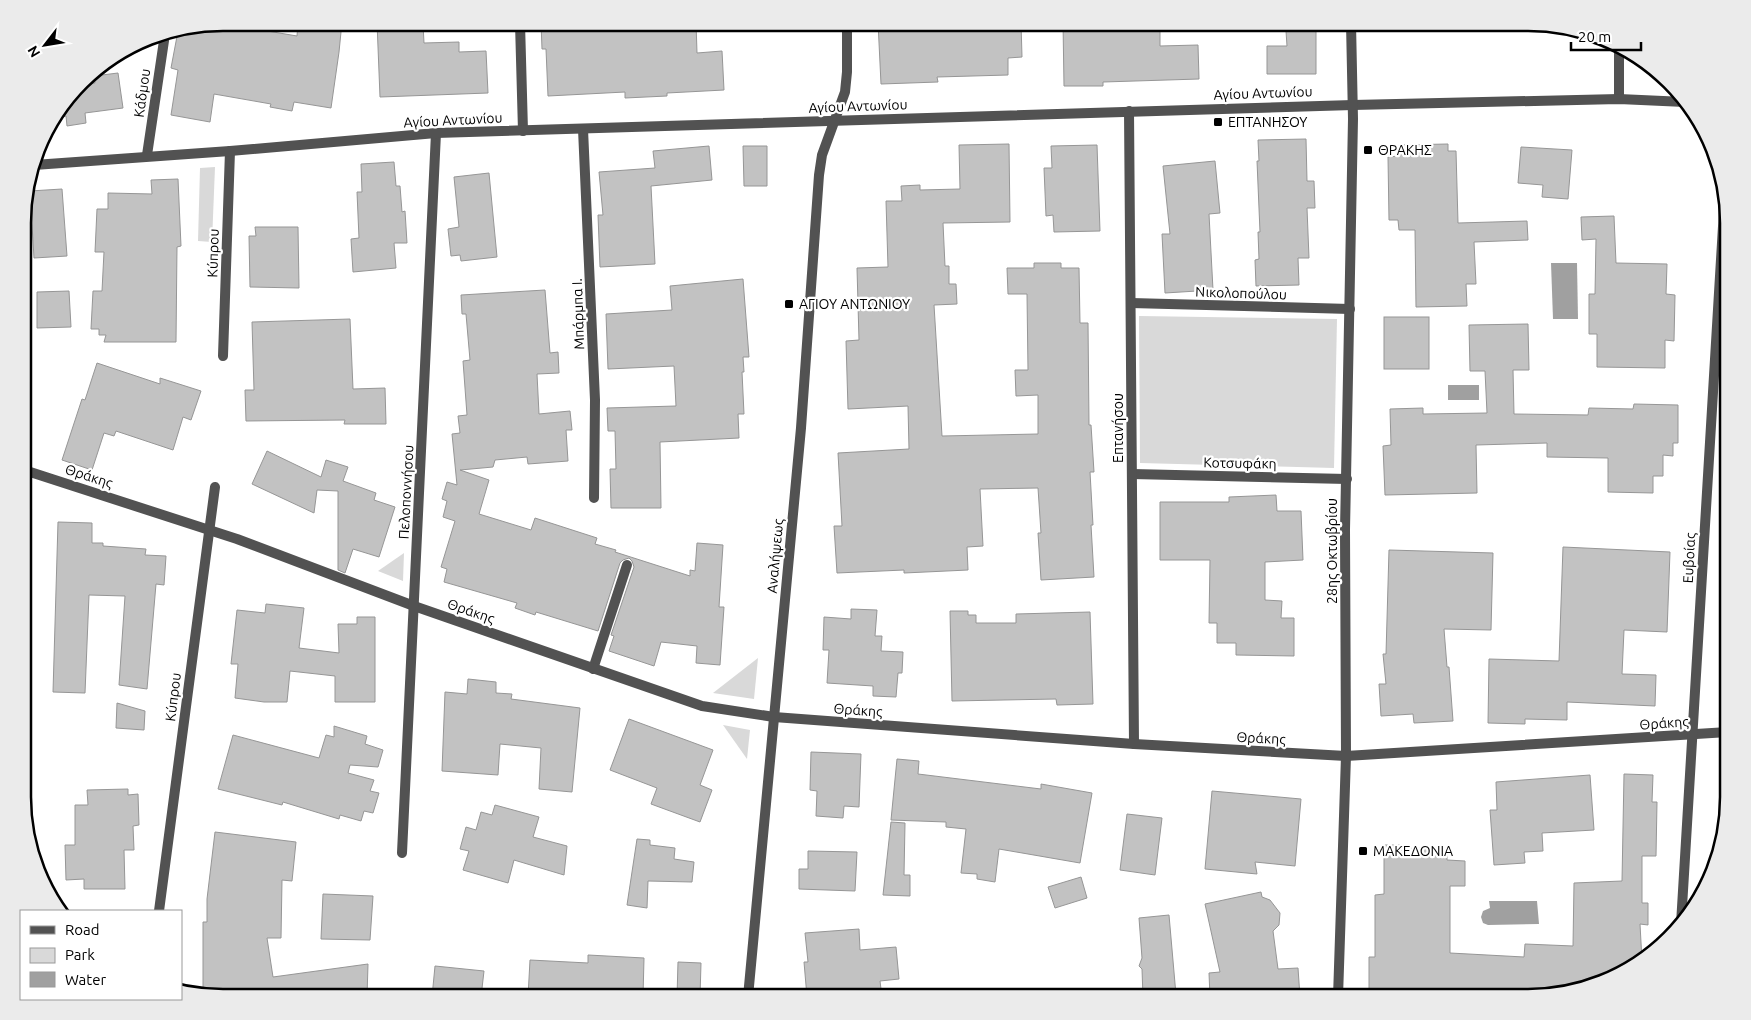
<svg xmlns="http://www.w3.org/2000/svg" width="1751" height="1020" viewBox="0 0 1751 1020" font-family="Ubuntu,sans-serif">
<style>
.green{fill:#d9d9d9}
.water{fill:#a0a0a0}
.building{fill:#c2c2c2;stroke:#969696}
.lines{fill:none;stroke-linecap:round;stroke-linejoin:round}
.service{stroke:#525252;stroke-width:10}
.pedestrian{stroke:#525252;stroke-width:10}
.minor{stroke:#525252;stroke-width:10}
.tertiary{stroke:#525252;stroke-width:10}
.poi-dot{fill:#000;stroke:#fff;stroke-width:2}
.labels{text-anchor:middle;stroke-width:4.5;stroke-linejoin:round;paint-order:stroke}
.street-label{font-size:14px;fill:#000;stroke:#fff}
.poi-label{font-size:14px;fill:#000;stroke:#fff;text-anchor:start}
.rim{fill:none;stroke:#000;stroke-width:2.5}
</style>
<rect width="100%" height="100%" fill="#fff"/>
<g class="green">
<polygon points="215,167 212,242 198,241 200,168"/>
<polygon points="1139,316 1337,319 1334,468 1140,463"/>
<polygon points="404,553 403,581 378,571"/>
<polygon points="758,658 754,699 713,693"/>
<polygon points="723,725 750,730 747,759"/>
</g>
<g class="water">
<polygon points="1551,263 1577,263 1578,319 1553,319"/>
<rect x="1448" y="385" width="31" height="15"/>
<polygon points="1489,901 1537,901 1539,924 1488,925 1483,923 1481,917 1483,911 1490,908"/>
</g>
<g class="building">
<polygon points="298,22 342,22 339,52 331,108 294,102 292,111 270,107 271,104 214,94 210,122 171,115 178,70 171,68 178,31 220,23 297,36"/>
<polygon points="377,22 417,22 417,24 423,24 424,43 459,42 459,52 486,51 488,93 380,97"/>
<polygon points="541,22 696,22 697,53 722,51 724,90 667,93 667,96 625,98 625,92 548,96 546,49 542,49"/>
<polygon points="878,22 1021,22 1022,57 1008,58 1008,75 937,77 938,82 881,84"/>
<polygon points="1063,22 1160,22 1160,46 1198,45 1199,79 1103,82 1103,86 1064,86"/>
<polygon points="1286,31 1316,31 1316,74 1267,74 1267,46 1287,46"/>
<polygon points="118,73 123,108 85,113 86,123 67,126 66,116 56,118 81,84 95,83 94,76"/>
<polygon points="1306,139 1307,181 1314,181 1315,208 1307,208 1309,258 1298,258 1299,285 1256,286 1255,260 1259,259 1258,232 1260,232 1257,161 1259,161 1258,140"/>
<polygon points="1009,144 1010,222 943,223 945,266 949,266 949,284 956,284 957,304 934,305 942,436 1038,434 1038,395 1016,396 1015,370 1028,370 1027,294 1008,294 1007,268 1034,268 1034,263 1061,263 1061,268 1079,268 1080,323 1088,323 1089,425 1091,425 1094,472 1090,472 1093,525 1091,525 1094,577 1041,580 1038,533 1041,533 1038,488 980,489 983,546 967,547 968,570 904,573 904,570 837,573 834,526 842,526 838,453 909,449 908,406 848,409 846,341 859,340 857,268 888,267 886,201 902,201 901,186 920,185 920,190 960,189 959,145"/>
<polygon points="1448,144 1448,151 1456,151 1458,223 1527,221 1528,240 1474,242 1476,284 1466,284 1467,306 1416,307 1415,230 1399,230 1398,220 1389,220 1388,157 1399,156 1399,145"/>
<polygon points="1097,145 1100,231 1054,232 1053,215 1046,216 1044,168 1052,168 1051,146"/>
<polygon points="709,146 712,180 651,186 655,264 600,267 598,215 603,215 599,172 655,168 653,151"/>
<polygon points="743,146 767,146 767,186 744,186"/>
<polygon points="1521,147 1572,150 1568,199 1542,197 1543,185 1518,183"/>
<polygon points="1215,161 1220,213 1209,214 1213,290 1165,293 1162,234 1170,234 1163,166"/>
<polygon points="394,162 396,186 400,186 402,212 405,211 407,243 394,243 396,268 353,272 351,239 359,238 357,192 362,192 361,164"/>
<polygon points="489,173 497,257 461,261 460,255 451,256 448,229 459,227 454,177"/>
<polygon points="178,179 181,246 177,247 176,342 104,342 106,335 99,335 99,329 91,329 93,291 102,291 104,252 95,252 97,209 108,209 108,193 152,194 151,180"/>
<polygon points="62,189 67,256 34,258 30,191"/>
<polygon points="1614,216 1616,263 1667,264 1666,294 1675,295 1674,341 1665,340 1665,368 1597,367 1597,334 1589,334 1589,294 1595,294 1596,239 1582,240 1581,217"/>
<polygon points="255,227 298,227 299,288 250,287 249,236 256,236"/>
<polygon points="743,279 749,357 743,357 744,372 742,372 744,414 738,414 739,438 660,442 661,508 611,508 610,469 616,469 615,431 608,431 607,408 676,406 674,366 608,369 606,314 672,310 670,286"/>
<polygon points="545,290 550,353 558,352 559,373 537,374 539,414 570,411 572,430 566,430 568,461 528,464 527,457 495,460 493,467 460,470 489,480 479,514 531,530 535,518 597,538 595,544 616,550 615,552 690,576 690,570 695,571 697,543 723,545 719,607 724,607 720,665 696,663 697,646 661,642 654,666 609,651 614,636 611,635 634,567 632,561 629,558 623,560 620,563 598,631 536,612 535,615 515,608 517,603 444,582 447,569 441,567 455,521 443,517 447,501 442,499 447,482 457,485 452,434 460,433 458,416 467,415 463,361 470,360 466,314 462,314 461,295"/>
<polygon points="69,291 71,327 37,328 37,292"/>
<rect x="1384" y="317" width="45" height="52"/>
<polygon points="350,319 353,389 385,388 386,424 344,424 345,420 246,421 245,390 254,390 252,322"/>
<polygon points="1528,324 1529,370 1513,370 1514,414 1588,415 1589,408 1633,409 1634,404 1678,405 1678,443 1673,443 1673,456 1663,455 1663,476 1653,476 1653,493 1608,492 1608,458 1547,457 1547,443 1476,445 1477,493 1385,495 1383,446 1391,445 1390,409 1423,408 1423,414 1487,413 1485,371 1470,371 1469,325"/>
<polygon points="97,363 160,384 160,378 201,391 191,420 183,417 173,450 116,431 114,436 104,433 92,470 62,460 82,399 85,400"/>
<polygon points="267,451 321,477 326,460 348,467 343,481 376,493 374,500 395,507 379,557 353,549 345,573 338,570 338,491 317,490 314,513 252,484"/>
<polygon points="1276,495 1277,511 1301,511 1303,560 1265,562 1265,600 1282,601 1281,618 1294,618 1294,656 1236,655 1236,643 1217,643 1217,623 1209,623 1210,560 1160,560 1160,502 1229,502 1229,497"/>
<polygon points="58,522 92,523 92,543 103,543 103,546 146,549 145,555 166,556 164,585 156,584 147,689 119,685 125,596 89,595 85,693 53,692"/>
<polygon points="1563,547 1670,552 1667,632 1624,630 1622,674 1656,675 1655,706 1567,702 1567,720 1525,719 1525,724 1488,723 1489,659 1559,661"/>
<polygon points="1389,550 1493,553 1491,630 1444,629 1447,667 1449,667 1453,721 1414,723 1413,714 1381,716 1379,684 1386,684 1383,654 1386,654"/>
<polygon points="266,604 304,608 299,648 339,653 338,624 357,624 357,617 375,617 375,702 335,702 335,676 290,671 287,702 264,702 235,698 238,664 231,664 237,610 265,613"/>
<polygon points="851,609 877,610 875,636 882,636 881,651 903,652 902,673 898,673 896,697 873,696 873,686 827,683 829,650 823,650 824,617 851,619"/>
<polygon points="950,611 968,611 968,615 976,615 976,623 1016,623 1016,614 1090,612 1093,704 1057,705 1056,699 952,701"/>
<polygon points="468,679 496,682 496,693 512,694 511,699 580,708 572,792 539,789 541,748 500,744 498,775 442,771 445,692 467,694"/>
<polygon points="117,703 145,711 144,730 116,728"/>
<polygon points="629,719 713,750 700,785 712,790 700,822 651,804 657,788 610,770"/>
<polygon points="334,726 367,736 365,744 383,750 378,767 350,765 348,773 374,780 370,791 379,793 373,813 364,811 361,821 340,815 339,819 283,802 282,805 218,789 233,735 319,758 326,735 334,737"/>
<polygon points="811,752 861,754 859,807 844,806 843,818 816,816 817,791 810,790"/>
<polygon points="897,759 919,761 918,774 1041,789 1041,784 1092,793 1080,863 999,849 995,882 977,879 977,874 961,873 966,829 946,827 946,822 891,820"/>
<polygon points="1624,774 1653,775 1652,802 1657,802 1656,856 1642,856 1642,903 1648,903 1648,925 1640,924 1642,961 1629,971 1544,996 1469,993 1469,991 1369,992 1369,957 1375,957 1375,895 1384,894 1384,845 1402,845 1402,848 1435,848 1435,854 1447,854 1447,860 1465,861 1465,886 1450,886 1450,953 1524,957 1525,944 1573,946 1574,883 1622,881"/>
<polygon points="1590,775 1594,830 1542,833 1543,851 1524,852 1525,863 1494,865 1490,810 1497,810 1496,782"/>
<polygon points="128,789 128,795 138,794 139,825 133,826 134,850 124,850 125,889 84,889 84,879 66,880 65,845 75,845 75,805 88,805 87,790"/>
<polygon points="1212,791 1301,799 1295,866 1255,862 1257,874 1205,869"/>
<polygon points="495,805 539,817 533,837 567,846 564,875 514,860 508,883 463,870 469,851 460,849 466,827 476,830 481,812 492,815"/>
<polygon points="1127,814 1162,818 1155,875 1120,870"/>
<polygon points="891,822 905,823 904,875 910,875 910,896 883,895"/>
<polygon points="215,832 296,842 292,881 282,880 281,938 267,938 273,977 368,964 367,997 222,998 203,995 203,922 207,922 207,899"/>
<polygon points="637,839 650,840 650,845 675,848 674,859 694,862 692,882 648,881 647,908 627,905"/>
<polygon points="808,851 857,852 855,891 799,889 799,869 808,869"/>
<polygon points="1081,877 1087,898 1055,908 1048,887"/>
<polygon points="1261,892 1262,897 1270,900 1280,913 1279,925 1273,931 1278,969 1298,968 1300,997 1210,997 1209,973 1220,972 1205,904"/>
<polygon points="323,894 373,896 370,940 321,939"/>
<polygon points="1169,915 1176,995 1143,997 1142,969 1139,966 1142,958 1139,918"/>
<polygon points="859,929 860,950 896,947 899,979 880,981 881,989 845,992 845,994 807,997 804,962 808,962 805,933"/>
<polygon points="588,955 644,958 643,997 528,997 530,960 588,963"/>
<polygon points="678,962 701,963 700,997 677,997"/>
<polygon points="435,966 484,971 481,997 432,997"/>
</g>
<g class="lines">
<polyline class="service" points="593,669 627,565"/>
<g class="pedestrian">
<polyline points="1131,303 1350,309"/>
<polyline points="1132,474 1347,479"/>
</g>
<g class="minor">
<polyline points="520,23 523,131"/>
<polyline points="1619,45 1619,99"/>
<polyline points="1129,111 1134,744"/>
<polyline points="583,129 595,400 594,498"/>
<polyline points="147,155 165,34"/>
<polyline points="223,356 230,151"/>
<polyline points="24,470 237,539 414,606 702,706 774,717 1134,744 1346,756 1728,732"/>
<polyline points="402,853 436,133"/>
<polyline points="159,911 215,487"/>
<polyline points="1681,924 1725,193"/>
</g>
<g class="tertiary">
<polyline points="34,165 230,151 436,133 1353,105 1619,99 1685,102"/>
<polyline points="748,997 801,428 819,175 822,155 845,92 847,72 847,23"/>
<polyline points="1338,997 1346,756 1345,530 1353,119 1351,23"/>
</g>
</g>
<g class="poi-dot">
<rect x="1213" y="117" width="10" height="10" rx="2.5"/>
<rect x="1363" y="145" width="10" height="10" rx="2.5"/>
<rect x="784" y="299" width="10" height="10" rx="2.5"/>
<rect x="1358" y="846" width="10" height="10" rx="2.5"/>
</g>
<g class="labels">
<g class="street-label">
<text transform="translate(142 93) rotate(-82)" y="5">Κάδμου</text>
<text transform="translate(1263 93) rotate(-2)" y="5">Αγίου Αντωνίου</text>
<text transform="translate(858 106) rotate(-2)" y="5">Αγίου Αντωνίου</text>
<text transform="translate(453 120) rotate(-3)" y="5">Αγίου Αντωνίου</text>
<text transform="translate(213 253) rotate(-88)" y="5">Κύπρου</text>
<text transform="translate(1241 293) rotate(2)" y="5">Νικολοπούλου</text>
<text transform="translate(578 314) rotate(-92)" y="5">Μπάρμπα Ι.</text>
<text transform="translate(1118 428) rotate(-90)" y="5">Επτανήσου</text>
<text transform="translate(1240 463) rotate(1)" y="5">Κοτσυφάκη</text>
<text transform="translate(89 476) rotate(18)" y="5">Θράκης</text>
<text transform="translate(406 492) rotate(-87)" y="5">Πελοποννήσου</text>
<text transform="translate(1332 551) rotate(-90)" y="5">28ης Οκτωβρίου</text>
<text transform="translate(775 556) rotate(-85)" y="5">Αναλήψεως</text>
<text transform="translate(1689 558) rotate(-87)" y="5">Ευβοίας</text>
<text transform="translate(471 611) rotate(19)" y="5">Θράκης</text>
<text transform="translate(173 697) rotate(-83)" y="5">Κύπρου</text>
<text transform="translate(858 710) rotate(4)" y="5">Θράκης</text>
<text transform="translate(1664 723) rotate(-4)" y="5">Θράκης</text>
<text transform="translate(1261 738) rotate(3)" y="5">Θράκης</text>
</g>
<g class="poi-label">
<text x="1228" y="127">ΕΠΤΑΝΗΣΟΥ</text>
<text x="1378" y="155">ΘΡΑΚΗΣ</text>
<text x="799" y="309">ΑΓΙΟΥ ΑΝΤΩΝΙΟΥ</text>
<text x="1373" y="856">ΜΑΚΕΔΟΝΙΑ</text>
</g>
</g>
<path d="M0 0H1751V1020H0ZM223 31H1528A192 192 0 0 1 1720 223V797A192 192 0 0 1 1528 989H223A192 192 0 0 1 31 797V223A192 192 0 0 1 223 31Z" fill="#ebebeb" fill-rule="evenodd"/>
<path class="rim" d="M223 31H1528A192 192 0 0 1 1720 223V797A192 192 0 0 1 1528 989H223A192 192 0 0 1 31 797V223A192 192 0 0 1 223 31Z"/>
<rect x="20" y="910" width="162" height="90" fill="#ffffff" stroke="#999999"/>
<rect x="30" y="926" width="25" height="8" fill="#525252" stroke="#999999"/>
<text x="65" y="935" font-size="15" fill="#000000">Road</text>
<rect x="30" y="948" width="25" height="15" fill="#d9d9d9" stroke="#999999"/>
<text x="65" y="960" font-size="15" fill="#000000">Park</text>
<rect x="30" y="972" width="25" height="15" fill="#a0a0a0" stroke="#999999"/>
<text x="65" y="985" font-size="15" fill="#000000">Water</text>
<g transform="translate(45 45) rotate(239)" stroke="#ffffff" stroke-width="4" paint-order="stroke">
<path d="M0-4L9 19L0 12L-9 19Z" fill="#000000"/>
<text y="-8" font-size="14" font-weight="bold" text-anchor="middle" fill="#000000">N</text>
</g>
<path d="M1571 42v8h70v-8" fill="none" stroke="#000000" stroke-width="2.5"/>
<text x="1578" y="42" font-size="15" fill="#000000" stroke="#ffffff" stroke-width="4" paint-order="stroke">20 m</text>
</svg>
